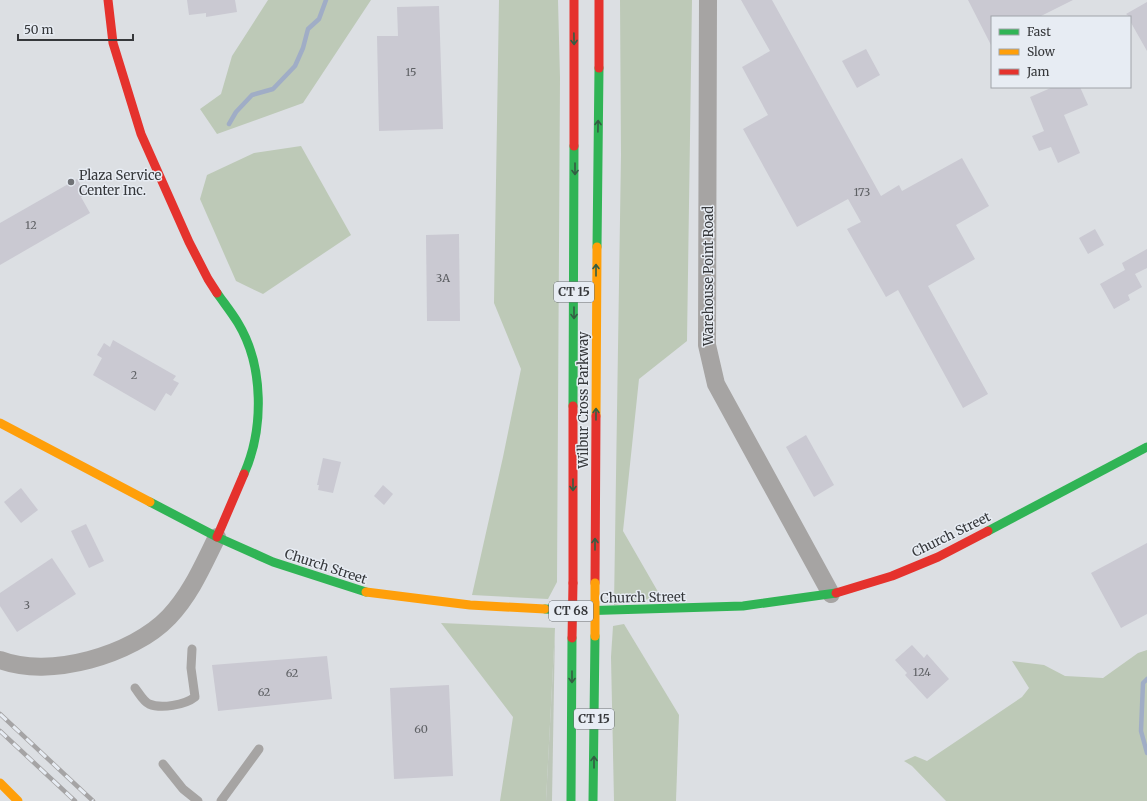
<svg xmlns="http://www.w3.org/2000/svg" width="1147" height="801" viewBox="0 0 1147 801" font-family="Merriweather,serif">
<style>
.green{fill:#bdc7b9}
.forest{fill:#bdc9b7}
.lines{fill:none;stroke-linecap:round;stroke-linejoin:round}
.stream{stroke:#a0adc6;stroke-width:4.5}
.building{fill:#cac9d2}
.lane{stroke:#a6a4a3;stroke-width:9}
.street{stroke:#a6a4a3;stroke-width:18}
.fast{stroke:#30b455;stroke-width:9}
.slow{stroke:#ff9f0a;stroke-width:9}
.jam{stroke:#e5322d;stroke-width:9}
.rail-casing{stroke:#a5a4a5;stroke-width:4.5}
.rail{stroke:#e7ecf3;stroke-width:3;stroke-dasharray:9;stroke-linecap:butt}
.slow-bridge{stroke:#ff9f0a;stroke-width:9}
.jam-bridge{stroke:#e5322d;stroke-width:9}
.oneway{stroke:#345d43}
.poi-dot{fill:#707276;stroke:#e7ecf3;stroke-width:1.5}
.labels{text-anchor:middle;stroke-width:3;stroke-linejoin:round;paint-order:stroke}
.number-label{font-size:11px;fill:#5e6064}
.shield{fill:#e7ecf3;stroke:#6b6e72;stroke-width:1}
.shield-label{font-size:12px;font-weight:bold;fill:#36383b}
.poi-label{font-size:13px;fill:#36383b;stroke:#e7ecf3;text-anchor:start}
.street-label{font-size:13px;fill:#36383b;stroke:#e7ecf3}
</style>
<rect width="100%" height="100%" fill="#dcdfe3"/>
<polygon class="green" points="555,628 552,801 546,801"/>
<g class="forest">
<polygon points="268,0 371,0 303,103 217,134 200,109 221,94 232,56"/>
<polygon points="499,0 558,0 560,78 557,582 548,599 472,595 503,457 521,369 494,303"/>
<polygon points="620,0 692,0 687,341 639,379 623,531 661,597 614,605 621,155"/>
<polygon points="301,146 351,235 263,294 236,281 200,199 207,175 254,153"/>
<polygon points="441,623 555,628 546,801 500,801 513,717"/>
<polygon points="624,624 679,715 676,801 614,801 611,657 613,626"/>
<polygon points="1147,650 1147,801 946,801 912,766 904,761 915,756 927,761 1022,697 1029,688 1012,661 1044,665 1065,676 1103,678 1138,653"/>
</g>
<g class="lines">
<g class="stream">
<polyline points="229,124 236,112 252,95 273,89 295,66 303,48 308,29 319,19 326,0"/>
<polyline points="1147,679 1143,683 1141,731 1147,753"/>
</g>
</g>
<g class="building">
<polygon points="187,0 235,0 237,12 206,17 206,13 189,15"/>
<polygon points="741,0 772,0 881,196 899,185 902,191 962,158 989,206 956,225 975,259 928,286 988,394 963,408 898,290 886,297 847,229 861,222 848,199 797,227 743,129 768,115 742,67 770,51"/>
<polygon points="968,0 1073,0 1039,17 992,17 992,47"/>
<polygon points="1147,2 1147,51 1130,21 1130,17 1126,14"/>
<polygon points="439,6 443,129 379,131 377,36 398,36 397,7"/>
<polygon points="866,49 880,75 857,88 842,61"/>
<polygon points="1053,87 1080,87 1088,105 1064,115 1080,153 1058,163 1051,147 1039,151 1032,136 1044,131 1030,97"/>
<polygon points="77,179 86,194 81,197 90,213 0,265 0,223"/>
<polygon points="1095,229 1104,245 1088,254 1079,238"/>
<polygon points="459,234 460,321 427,321 426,235"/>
<polygon points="1147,249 1147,268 1135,274 1142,287 1128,295 1130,300 1114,309 1100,284 1125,270 1122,263"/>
<polygon points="113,340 176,376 173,380 179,383 171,396 166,393 155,411 93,375 102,358 97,355 104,343 110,347"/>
<polygon points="806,435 834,485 814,497 786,447"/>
<polygon points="323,458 341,462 333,493 318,490 319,485 317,485"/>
<polygon points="383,485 393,494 384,505 374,496"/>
<polygon points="21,488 38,510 21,523 4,502"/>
<polygon points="86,524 104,561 89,568 71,531"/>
<polygon points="1147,543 1147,614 1121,628 1091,573"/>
<polygon points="52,558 76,594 17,632 0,606 0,593"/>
<polygon points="912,645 924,658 927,654 949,679 927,699 905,675 907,673 895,660"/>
<polygon points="327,656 332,699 218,711 212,665"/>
<polygon points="449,685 453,776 394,779 390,688"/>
</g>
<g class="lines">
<g class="lane">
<path d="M135 688C139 693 143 701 149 704 161 709 185 705 195 697L191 668 192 649"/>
<polyline points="163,764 183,789 198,801"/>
<polyline points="221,801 259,749"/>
</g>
<g class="street">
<polyline points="708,0 707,345 716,384 831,594"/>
<path d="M0 660C49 679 133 655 169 617 191 594 203 565 217 537"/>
</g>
<g class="fast">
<polyline points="597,247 599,68"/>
<path d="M217 293C224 303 232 313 238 323 264 366 264 429 244 474"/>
<polyline points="573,406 574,146"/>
<polyline points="150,502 217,537 273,562 366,592"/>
<polyline points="988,531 1147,447"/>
<polyline points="545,609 578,611 743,606 836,593"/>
<polyline points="571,801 572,638"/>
<polyline points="593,801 595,636"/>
</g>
<g class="slow">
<polyline points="596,416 597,247"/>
<polyline points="0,423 150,502"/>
<polyline points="366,592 470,605 545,609"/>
<polyline points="0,783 18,801"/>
</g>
<g class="jam">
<polyline points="108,0 113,43 141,134 189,242 208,279 217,293"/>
<polyline points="599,68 599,0"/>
<polyline points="574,146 574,0"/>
<polyline points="217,537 244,474"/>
<polyline points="573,583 573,406"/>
<polyline points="595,583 596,416"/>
<polyline points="836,593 892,576 938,557 988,531"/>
</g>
<defs>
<g id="rail">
<polyline points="0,714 93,801"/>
<polyline points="0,731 75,801"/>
</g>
</defs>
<use href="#rail" class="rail-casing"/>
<use href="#rail" class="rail"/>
<polyline class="slow-bridge" points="595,583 595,636"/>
<polyline class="jam-bridge" points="572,638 573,583"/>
</g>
<defs><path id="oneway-shaft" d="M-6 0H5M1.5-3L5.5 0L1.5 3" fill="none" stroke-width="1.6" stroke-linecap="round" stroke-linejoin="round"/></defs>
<g class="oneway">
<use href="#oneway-shaft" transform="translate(574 39) rotate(89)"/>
<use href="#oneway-shaft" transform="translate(598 126) rotate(-89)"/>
<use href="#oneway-shaft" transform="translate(575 169) rotate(90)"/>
<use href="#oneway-shaft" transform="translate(596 270) rotate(-90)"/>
<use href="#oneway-shaft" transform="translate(574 313) rotate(90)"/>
<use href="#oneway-shaft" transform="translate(596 414) rotate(-90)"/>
<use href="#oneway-shaft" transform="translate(573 485) rotate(90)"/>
<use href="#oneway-shaft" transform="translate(595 544) rotate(-90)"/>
<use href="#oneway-shaft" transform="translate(572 677) rotate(90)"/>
<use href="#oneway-shaft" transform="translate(594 762) rotate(-90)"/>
</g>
<circle class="poi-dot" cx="71" cy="182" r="4"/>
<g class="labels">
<g class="number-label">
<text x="411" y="76">15</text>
<text x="862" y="196">173</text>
<text x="31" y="229">12</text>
<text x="443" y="282">3A</text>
<text x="134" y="379">2</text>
<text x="27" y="609">3</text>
<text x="922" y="676">124</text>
<text x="292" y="677">62</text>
<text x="264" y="696">62</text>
<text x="421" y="733">60</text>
</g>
<g class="shield">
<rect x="554" y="282" width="40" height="20" rx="3"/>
<rect x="549" y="601" width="44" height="20" rx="3"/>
<rect x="574" y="709" width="40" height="20" rx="3"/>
</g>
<g class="shield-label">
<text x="574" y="296">CT 15</text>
<text x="571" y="615">CT 68</text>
<text x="594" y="723">CT 15</text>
</g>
<g class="poi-label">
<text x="79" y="180">Plaza Service<tspan x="79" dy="15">Center Inc.</tspan></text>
</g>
<g class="street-label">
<text transform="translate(708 276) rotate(-90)" y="5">Warehouse Point Road</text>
<text transform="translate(583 400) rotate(-90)" y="5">Wilbur Cross Parkway</text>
<text transform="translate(951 534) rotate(-26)" y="5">Church Street</text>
<text transform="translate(326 566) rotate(18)" y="5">Church Street</text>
<text transform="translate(643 597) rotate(-1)" y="5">Church Street</text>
</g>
</g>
<rect x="991" y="16" width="140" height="72" fill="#e7ecf3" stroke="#a0a4a9"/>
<rect x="999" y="29" width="20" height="6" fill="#30b455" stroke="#a0a4a9"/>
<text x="1027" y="36" font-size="12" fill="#36383b">Fast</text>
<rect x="999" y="49" width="20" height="6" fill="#ff9f0a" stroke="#a0a4a9"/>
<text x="1027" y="56" font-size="12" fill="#36383b">Slow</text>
<rect x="999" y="69" width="20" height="6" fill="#e5322d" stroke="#a0a4a9"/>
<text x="1027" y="76" font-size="12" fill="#36383b">Jam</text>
<path d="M18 34v6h115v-6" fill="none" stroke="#36383b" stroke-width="2"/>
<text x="24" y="34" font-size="12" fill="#36383b" stroke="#e7ecf3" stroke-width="3" paint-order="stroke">50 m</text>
</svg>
